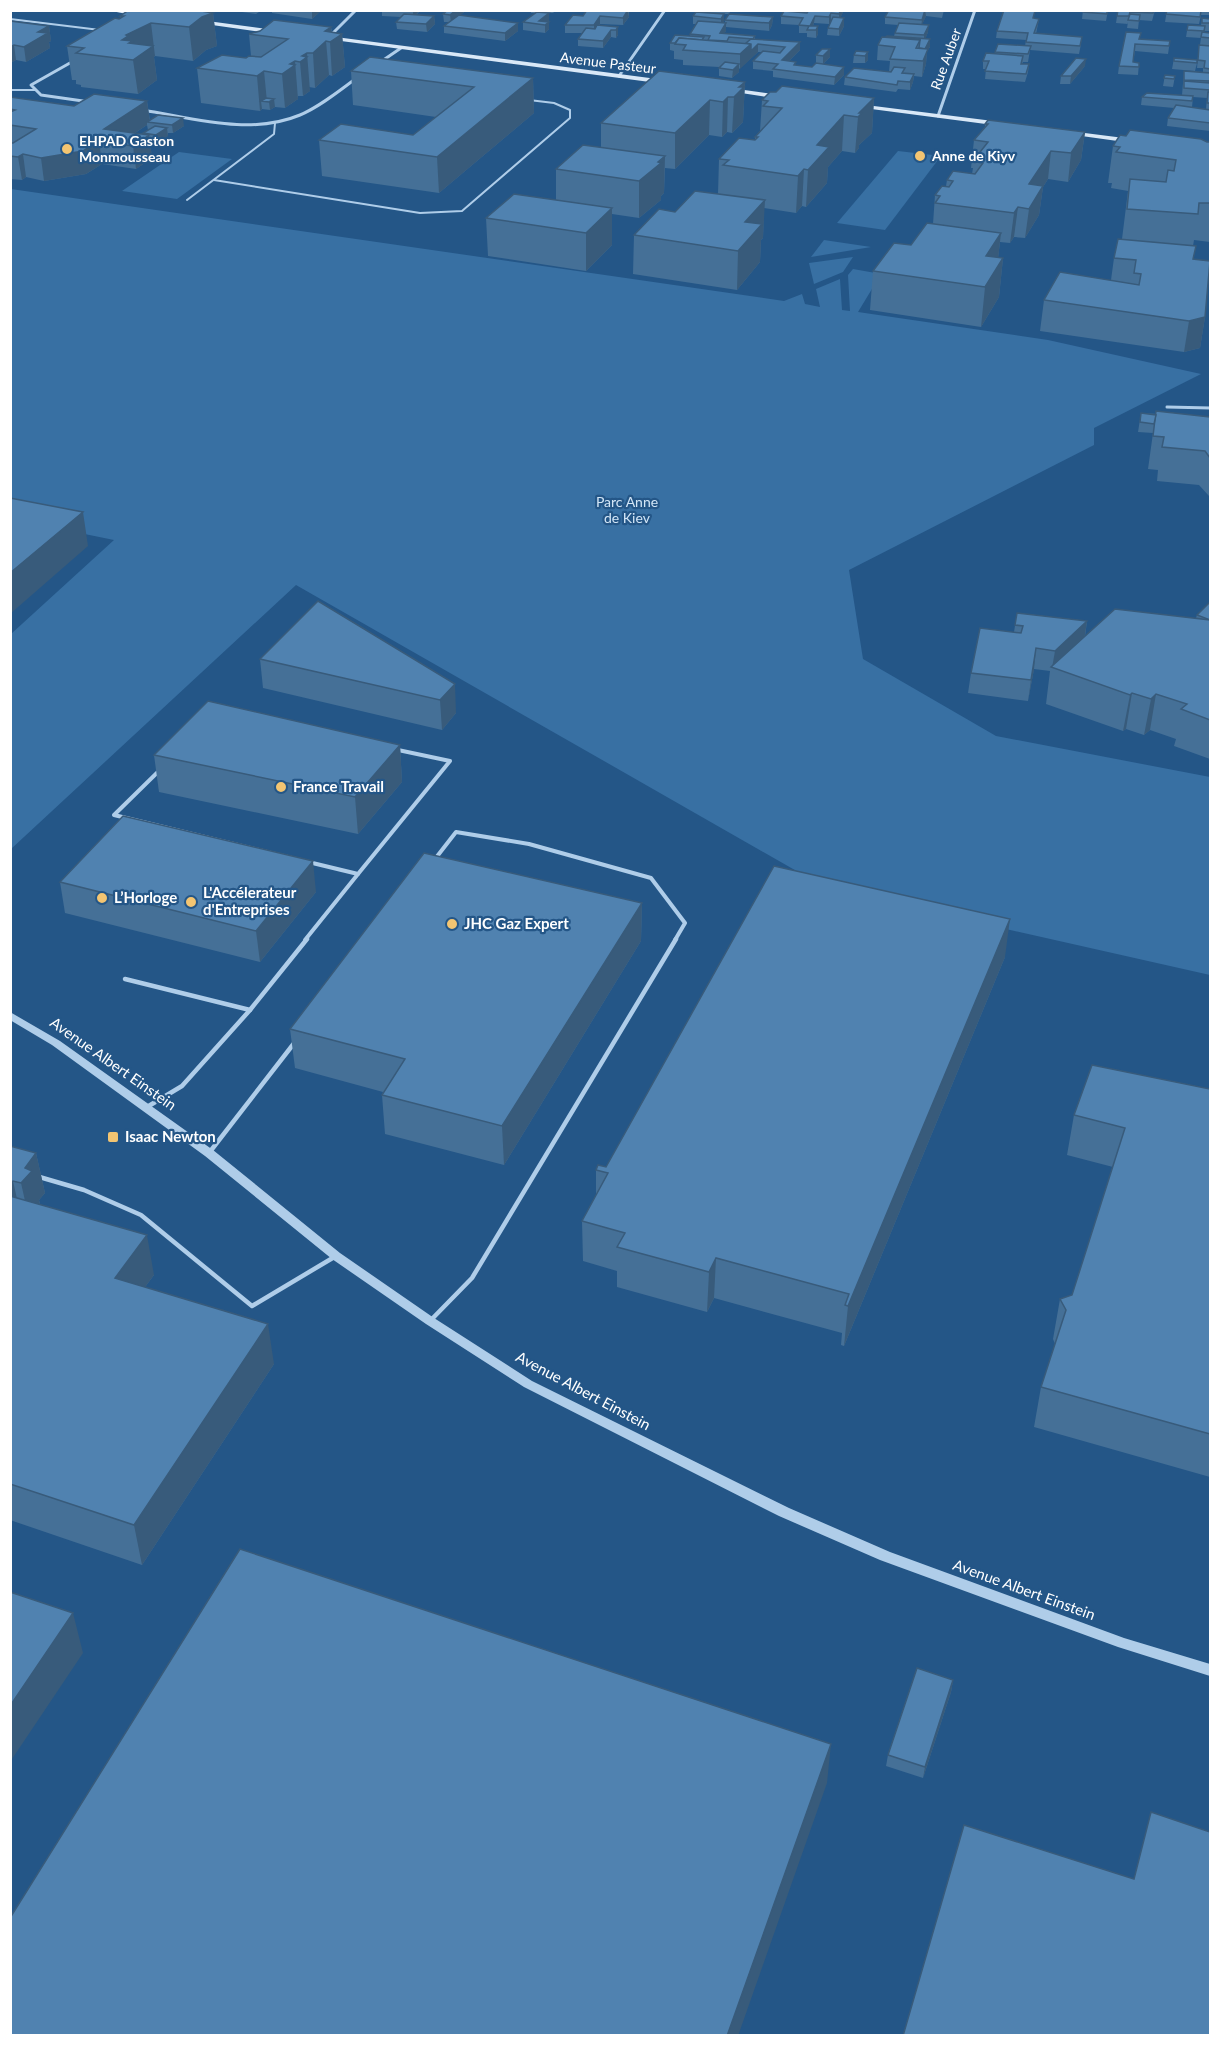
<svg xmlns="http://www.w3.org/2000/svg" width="1221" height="2046" viewBox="0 0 1221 2046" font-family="Lato,sans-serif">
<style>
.green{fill:#3870a3}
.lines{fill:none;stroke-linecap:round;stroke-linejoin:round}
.service-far3{stroke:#afcde9;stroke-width:2}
.service-far2{stroke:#afcde9;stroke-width:3}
.service-far1{stroke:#afcde9;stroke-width:4}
.service{stroke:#afcde9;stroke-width:4.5}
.minor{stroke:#afcde9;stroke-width:3}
.tertiary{fill:#afcde9;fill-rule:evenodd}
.secondary{fill:#d9e8f7;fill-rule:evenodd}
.wall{fill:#457097;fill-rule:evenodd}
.shaded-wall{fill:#385b7b}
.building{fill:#5082b0;stroke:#385b7b;stroke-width:1.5}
.poi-dot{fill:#f3c572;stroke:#245687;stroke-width:2}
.labels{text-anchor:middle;stroke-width:4.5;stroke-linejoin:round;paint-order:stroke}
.far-street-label{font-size:14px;fill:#fff;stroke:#245687}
.far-poi-label{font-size:14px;font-weight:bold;fill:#fff;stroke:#245687;text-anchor:start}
.far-park-label{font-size:14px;fill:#d3e6f7;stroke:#245687}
.poi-label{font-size:15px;font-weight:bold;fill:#fff;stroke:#245687;text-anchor:start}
.street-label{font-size:15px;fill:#fff;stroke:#245687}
</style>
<rect width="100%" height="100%" fill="#245687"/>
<g class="green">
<polygon points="898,151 941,156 885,230 837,223"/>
<polygon points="179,152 232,159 177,199 122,191"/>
<polygon points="11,189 784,301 802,294 805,304 820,307 816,289 840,279 842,310 850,311 848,275 853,269 881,274 858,312 1048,340 1201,374 1094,428 1094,445 849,570 863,659 996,736 1210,777 1210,975 828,889 296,585 11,849 11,634 114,540 11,519"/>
<polygon points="824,240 871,247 811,257"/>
<polygon points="853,257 843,272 814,284 809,263"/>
</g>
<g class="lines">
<g class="service-far3">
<polyline points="10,19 100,30"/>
<polyline points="10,90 36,90"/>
<polyline points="214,180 420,213 462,211 570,118 570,110 554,103 529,100"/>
<polyline points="187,200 274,134 275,123"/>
</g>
<polyline class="service-far2" points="1167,407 1210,408"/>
<g class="service-far1">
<polygon points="219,712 450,761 358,874 114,815"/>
<polyline points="435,859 456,832 529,844 651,878 685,923 675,940"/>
<polyline points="305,940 358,874"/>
</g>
<g class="service">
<polyline points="125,979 250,1010"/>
<polyline points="147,1107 182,1086 250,1010 307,939"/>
<polyline points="209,1153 295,1042"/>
<polyline points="36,1176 84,1190 141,1215 252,1306 336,1256"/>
<polyline points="430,1321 472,1278 676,939"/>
</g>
<g class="minor">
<polyline points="329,37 356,10"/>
<polyline points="77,59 31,85 41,95 90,102"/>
<polyline points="379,63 401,48"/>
<polyline points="619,76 665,10"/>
<path d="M142 110C193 118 250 136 300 115 321 106 340 90 358 77"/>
<polyline points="938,116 975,10"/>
</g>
<polygon class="tertiary" points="10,1012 60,1041 213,1150 340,1253 434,1318 532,1381 789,1508 890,1552 1124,1638 1210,1664 1210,1676 1118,1647 880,1560 779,1516 524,1387 426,1324 332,1259 205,1156 52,1045 10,1020"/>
<g class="secondary">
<polygon points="107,10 124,10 144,15 141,17"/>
<polygon points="200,20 275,30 278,32 275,34 198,23"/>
<polygon points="328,36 665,80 668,82 665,84 326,39"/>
<polygon points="730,88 781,95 784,97 781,99 728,91 727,90"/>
<polygon points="858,104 1001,122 1004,124 1001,126 856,107 856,105"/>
<polygon points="1069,131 1132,139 1135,141 1132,143 1067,134 1066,133"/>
</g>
</g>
<g class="wall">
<polygon points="228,10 262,10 256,14"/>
<polygon points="272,10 322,10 312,19 272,13"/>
<polygon points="427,10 420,11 416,15 434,16 435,24 427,32 397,29 396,22 401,17 382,16 382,11 373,11"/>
<polygon points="448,10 467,10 460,15 518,31 505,41 444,33 444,26 449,22 444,22 443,14"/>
<polygon points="531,10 556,10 553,13 548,13 549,13 549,21 548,22 549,29 545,33 523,30 523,22 536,13 531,13"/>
<polygon points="587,10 629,10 629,17 623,25 600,24 599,26 618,27 618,35 616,38 611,37 603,48 578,46 578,39 583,33 565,33 565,25 583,16"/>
<path d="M701 10H731L729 14 773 17 772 25 769 31 726 27V31L724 33 755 36V39L800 50 789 61 796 65 844 75 834 85 773 77V71L753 69V61L762 52H758L739 69V72L732 78 719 76V67L683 65V60L674 59V51L670 50V43L690 36V34L696 24H693V16L701 12ZM724 14H729L725 20V23H723Z"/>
<polygon points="804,10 844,10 840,18 844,18 844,26 839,36 827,35 828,28 831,21 829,24 814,23 813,26 818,26 818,34 816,38 807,37 807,33 799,33 799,25 781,24 781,16 804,13"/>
<polygon points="889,10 944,10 942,18 926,16 922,24 928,32 925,39 930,39 930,47 927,51 926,64 922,77 914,76 913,82 910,90 898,89 896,92 844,85 845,77 889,72 890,61 877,60 878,45 886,37 894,36 895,33 898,25 885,24 885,17"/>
<polygon points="1083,10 1108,10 1106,21 1082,19"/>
<polygon points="1118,10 1155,10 1152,21 1139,20 1138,29 1127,28 1128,22 1128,24 1116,23"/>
<polygon points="1167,10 1210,10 1210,15 1201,15 1199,24 1165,22"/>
<polygon points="213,13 217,46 206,50 193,61 155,56 154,57 157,80 138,94 81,87 81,85 76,84 76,80 72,80 67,46 119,19 120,18 120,16"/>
<polygon points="1202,18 1210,19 1210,31 1204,31 1204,32 1210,33 1210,45 1200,45 1201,38 1186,37 1188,25 1201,26"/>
<polygon points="1034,19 1039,19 1036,34 1081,44 1079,54 1030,50 1028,62 1023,62 1022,64 1029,64 1028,72 1025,82 985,79 986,69 983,69 983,61 995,54 995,52 1025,46 1026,40 996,38 997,31"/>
<polygon points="10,21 49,26 51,41 49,42 50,48 26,62 16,60 10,63"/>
<polygon points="331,27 332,32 342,34 345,67 332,76 329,75 315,88 309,87 310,91 303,96 298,96 298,99 285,108 275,107 270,110 262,109 260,111 201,103 197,68 251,56 249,34"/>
<polygon points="1140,39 1170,41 1168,54 1135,51 1133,62 1139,63 1138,75 1118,74 1119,66"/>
<path d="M1199 45 1210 46V131L1167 126 1168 118 1174 108 1141 105 1142 97 1182 95 1184 71 1203 72V68H1197ZM1193 97 1207 98 1206 109 1192 107Z"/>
<polygon points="868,52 868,60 865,63 853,63 854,55"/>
<polygon points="816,55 830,57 823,64 816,63"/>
<polygon points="1174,58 1197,63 1195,71 1172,69"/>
<polygon points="1085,66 1070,84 1060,84 1061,76"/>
<polygon points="351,71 533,78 534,113 439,193 322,176 319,140 413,135 436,117 353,105"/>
<polygon points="1165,75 1175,76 1173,87 1163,86"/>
<polygon points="745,82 743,122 732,133 727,132 722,137 709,135 675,169 665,168 664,193 661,196 661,200 639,218 612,214 612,245 586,271 488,256 486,218 556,200 556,169 601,148 601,123"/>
<path d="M10 97 74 106 147 101 150 120 184 126 173 133H168V136L157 143 150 142 152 158 136 169 102 164 86 174 44 181 26 177 22 180 10 179ZM147 125 148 130 143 133V134L135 133Z"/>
<polygon points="874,98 872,133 859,145 859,148 855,153 842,151 828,167 827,183 806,207 802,206 796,213 764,208 763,238 761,240 760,262 737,290 633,274 634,235 675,212 718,194 719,159 755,140 755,137 760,131 762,100"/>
<polygon points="985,124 1085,132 1081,160 1068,182 1048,179 1043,187 1039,215 1025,238 1014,237 1010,243 1000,242 998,258 1003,258 999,297 981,327 870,310 873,271 911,245 933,224 935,195 946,186 947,180 972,174 973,168 971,168 974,140 985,127"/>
<polygon points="1210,142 1210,242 1194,240 1193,246 1193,259 1205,317 1200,348 1184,352 1040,331 1044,300 1111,280 1114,258 1122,239 1128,191 1111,188 1112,183 1108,183 1113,146"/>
<polygon points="1141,413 1210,417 1210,496 1209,496 1199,485 1157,481 1158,470 1148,469 1153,433 1138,432"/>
<polygon points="318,601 456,713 442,730 263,688 260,659"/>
<polygon points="1210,602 1210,759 1174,746 1176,739 1150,730 1144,735 1126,729 1123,731 1046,704 1050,671 1034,669 1028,701 968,693 971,673 1014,632 1017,613 1087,621 1085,637 1196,618 1197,615"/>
<polygon points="400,745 402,782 358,834 159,792 154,755"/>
<polygon points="60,882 316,892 260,962 65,913"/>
<polygon points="642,903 641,941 504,1165 385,1134 382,1095 383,1092 295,1068 290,1029"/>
<polygon points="1005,957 844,1346 841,1345 842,1333 714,1298 707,1312 617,1287 617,1271 583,1261 582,1221 596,1195 596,1170 606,1167"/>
<polygon points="1210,1089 1210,1477 1034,1427 1041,1387 1055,1344 1053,1339 1060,1299 1072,1295 1113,1167 1067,1155 1074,1115"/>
<polygon points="10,1146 36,1153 45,1193 39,1200 40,1204 154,1275 145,1287 274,1364 142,1565 10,1520"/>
<polygon points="953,1680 951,1692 923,1778 886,1766 888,1755"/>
</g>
<g class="shaded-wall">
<polygon points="312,10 322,10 312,19"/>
<polygon points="413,10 420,10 413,18"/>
<polygon points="456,10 467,10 451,22 450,15"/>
<polygon points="628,10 629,17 623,25 623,18"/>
<polygon points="841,10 844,10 839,21 839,14"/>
<polygon points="925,10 926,16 921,27 922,20"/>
<polygon points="213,13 217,46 206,50 193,61 189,27 202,17"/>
<polygon points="549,13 549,21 544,25 539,21"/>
<polygon points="831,13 831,21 829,24 829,17"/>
<polygon points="724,14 724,22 721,26 721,19"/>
<polygon points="434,16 435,24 427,32 426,24"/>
<polygon points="600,16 600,24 594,32 594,25"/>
<polygon points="815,16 814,23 811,30 810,26"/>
<polygon points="773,17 772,25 769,31 769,23"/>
<polygon points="844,18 844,26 839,36 839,29"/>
<polygon points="549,22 549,29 545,33 545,25"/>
<polygon points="151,23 155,56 154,57 157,80 138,94 133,60 122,40 126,35"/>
<polygon points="518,23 518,31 505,41 505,33"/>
<polygon points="726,23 726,31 720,41 720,33"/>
<polygon points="929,25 928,32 924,43 924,35"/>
<polygon points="49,26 51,41 49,42 50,48 26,62 24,47 38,32"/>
<polygon points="818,26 818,34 816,38 816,30"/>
<polygon points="331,27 332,40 342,34 345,67 332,76 330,42 326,41 329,75 315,88 313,53 325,31"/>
<polygon points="618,27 618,35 616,38 616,30"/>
<polygon points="611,30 611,37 603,48 603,41"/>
<polygon points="930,39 930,47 927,51 926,64 922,77 924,52"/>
<polygon points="800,42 800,50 782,68 782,60"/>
<polygon points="751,44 758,44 758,52 740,69 740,54"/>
<polygon points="14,45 16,60 10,63 10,47"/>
<polygon points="830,49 830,57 823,64 823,56"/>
<polygon points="868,52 868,60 865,63 865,56"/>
<polygon points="307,53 310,91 303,96 300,62 302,56"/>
<polygon points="1086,59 1085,66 1070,84 1071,76"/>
<polygon points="295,61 298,99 285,108 282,74 290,64"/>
<polygon points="739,64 739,72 732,78 733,70"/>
<polygon points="844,67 844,75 834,85 835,77"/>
<polygon points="264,71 267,102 261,101 262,109 260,111 257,76"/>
<polygon points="914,74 913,82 910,90 910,82"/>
<polygon points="533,78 534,113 439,193 437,157"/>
<polygon points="745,82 743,122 732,133 734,97 739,87"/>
<polygon points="728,97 727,132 722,137 723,102"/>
<polygon points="874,98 872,133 859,145 859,148 855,153 858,117 859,113"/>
<polygon points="274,99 275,107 270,110 269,102"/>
<polygon points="710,100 709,135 675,169 675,133"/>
<polygon points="147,101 150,122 147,122 147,125 118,144 104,129"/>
<polygon points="844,115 842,151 828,167 827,183 806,207 808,170 817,145"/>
<polygon points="183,118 184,126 173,133 172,125"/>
<polygon points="167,128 168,136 157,143 156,135"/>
<polygon points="1085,132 1081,160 1068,182 1071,153"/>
<polygon points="149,135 152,158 136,169 133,146"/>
<polygon points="99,141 102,164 86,174 44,181 41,158"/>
<polygon points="1051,151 1048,179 1043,187 1039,215 1025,238 1029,209 1029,184"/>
<polygon points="23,154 26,177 22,180 18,157"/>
<polygon points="665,156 664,193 661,196 661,200 639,218 639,181"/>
<polygon points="804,169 802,206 796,213 798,176"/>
<polygon points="765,200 763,238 761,240 760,262 737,290 738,251 745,222"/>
<polygon points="1018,207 1014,237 1010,243 1014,213"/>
<polygon points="612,208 612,245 586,271 586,233"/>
<polygon points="1001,233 997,268 1003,258 999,297 981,327 985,287 986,256"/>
<polygon points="1205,317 1200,348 1184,352 1189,321"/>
<polygon points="83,512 88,546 10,614 10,573"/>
<polygon points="1087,621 1084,641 1052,668 1055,651"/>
<polygon points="1036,648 1034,669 1028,701 1031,680"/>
<polygon points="455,684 456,713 442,730 440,700"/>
<polygon points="1132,693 1126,729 1123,731 1130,695"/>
<polygon points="1156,694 1150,730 1144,735 1151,699"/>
<polygon points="400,745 402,782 358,834 355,797"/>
<polygon points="313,861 316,892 260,962 256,931"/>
<polygon points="642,903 641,941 504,1165 502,1126"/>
<polygon points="1010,919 1005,957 844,1346 848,1306"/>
<polygon points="36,1153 45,1193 39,1200 41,1210 30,1223 21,1183 25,1168"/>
<polygon points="13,1181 22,1221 10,1228 10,1184"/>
<polygon points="147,1235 154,1275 122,1318 115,1278"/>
<polygon points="716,1258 714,1298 707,1312 709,1272"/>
<polygon points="268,1324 274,1364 142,1565 134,1525"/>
<polygon points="73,1613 83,1653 10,1762 10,1706"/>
<polygon points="953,1680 951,1692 923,1778 925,1767"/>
<polygon points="831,1744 827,1783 738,2036 727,2036"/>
</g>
<g class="building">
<polygon points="129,10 195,10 213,13 202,17 189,27 151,23 126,35 128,36 122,40 133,41 129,43 153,46 133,60 76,53 84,48 67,46 115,18 119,19 124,16 120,16"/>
<polygon points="448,10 456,10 450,15 443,14"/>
<polygon points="587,10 628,10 623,18 600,16 594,25 565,25 573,15 583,16"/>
<polygon points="809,10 841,10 839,14 831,13 829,17 815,16 810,26 818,26 816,30 807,30 809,26 799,25 803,18 781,16 784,11 807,13"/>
<polygon points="889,10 925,10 922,20 885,17"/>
<polygon points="1004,10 1035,11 1033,18 1039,19 1034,33 1082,37 1080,46 1026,42 1028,33 997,31"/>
<polygon points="1083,10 1107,10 1107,14 1083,12"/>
<polygon points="1118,10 1154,10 1153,13 1130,12 1129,16 1117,16"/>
<polygon points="1167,10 1196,10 1201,11 1200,17 1166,14"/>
<polygon points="537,12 549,13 539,21 549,22 545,25 523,22"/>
<polygon points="696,12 724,14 721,19 693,16"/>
<polygon points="404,14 434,16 426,24 396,22"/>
<polygon points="729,14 773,17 769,23 725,20"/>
<polygon points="1130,14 1140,15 1139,21 1128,20"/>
<polygon points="459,15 518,23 505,33 444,26"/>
<polygon points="833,17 844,18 839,29 828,28"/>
<polygon points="1202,18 1210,19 1210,23 1202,23"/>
<polygon points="274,20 331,27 325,31 342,34 330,42 326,41 313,53 307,53 302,56 307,57 300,62 295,61 290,64 295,65 282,74 264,71 257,76 197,68 222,55 246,58 249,56 261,57 288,39 249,34 260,31"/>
<polygon points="10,21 49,26 38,32 48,33 24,47 14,45 10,47"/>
<polygon points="698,21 726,23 720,33 755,36 753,39 729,37 727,41 708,40 710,36 690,34"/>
<polygon points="899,23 929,25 924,35 895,33"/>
<polygon points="597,25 618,27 616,30 611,30 603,41 578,39 586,28 595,29"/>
<polygon points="1188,25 1205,26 1204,31 1187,30"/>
<polygon points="1126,32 1141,33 1139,39 1170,41 1169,46 1135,44 1133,62 1139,63 1139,67 1119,66"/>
<polygon points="1202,32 1210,33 1210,38 1201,37"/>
<polygon points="675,35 704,37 702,40 679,38 675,43 670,43"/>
<polygon points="887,36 930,39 925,49 919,48 920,40 886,37"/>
<polygon points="882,37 920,40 916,48 928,49 923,61 890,59 895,47 878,45"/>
<polygon points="679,38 751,44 740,54 683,50 686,45 675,44"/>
<polygon points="751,39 800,42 782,60 796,62 794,65 812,67 816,63 844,67 835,77 773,69 778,64 753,61 763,51 780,53 785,47 758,44 751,51 751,44 746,43"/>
<polygon points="998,44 1031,46 1028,54 995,52"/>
<polygon points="1199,45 1210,46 1210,69 1204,68 1205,61 1198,60"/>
<polygon points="822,49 830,49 823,56 816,55"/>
<polygon points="856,51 868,52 865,56 854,55"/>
<polygon points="986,53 1023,56 1021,64 1029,64 1026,74 985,71 989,61 983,61"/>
<polygon points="370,57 533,78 437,157 319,140 341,124 413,135 474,87 351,71"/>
<polygon points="1076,58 1086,59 1071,76 1061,76"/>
<polygon points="1174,58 1197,60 1197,63 1174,61"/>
<polygon points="725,62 739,64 733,70 719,68"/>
<polygon points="894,67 905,68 902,73 914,74 910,82 898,81 897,85 845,77 854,68 891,72"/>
<polygon points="659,71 745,82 739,87 744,87 734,97 728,97 723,102 710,100 675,133 601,123"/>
<polygon points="1184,71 1210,73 1210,81 1184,80"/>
<polygon points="1165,75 1175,76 1174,79 1164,78"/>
<polygon points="1184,81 1210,83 1210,90 1184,88"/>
<polygon points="782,86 874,98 859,113 862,113 858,117 844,115 817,145 829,147 808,170 804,169 798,176 723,165 729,160 719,159 739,138 755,140 758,137 755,137 782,108 763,106 768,101 762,100 770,92 776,92"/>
<polygon points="1208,92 1210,92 1210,103 1207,103"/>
<polygon points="1147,93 1193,96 1192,101 1142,97"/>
<polygon points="94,94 147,101 104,129 149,135 133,146 99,141 83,151 41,158 23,154 18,157 10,156 10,143 13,143 36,129 10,125 10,112 15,110 10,109 10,97 74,106"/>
<polygon points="266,98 274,99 269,102 261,101"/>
<polygon points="1176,105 1210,110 1210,123 1168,118"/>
<polygon points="158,115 183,118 172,125 147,122"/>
<polygon points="988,120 1085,132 1071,153 1051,151 1029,184 1043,186 1029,209 1018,207 1014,213 935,203 940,196 935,195 942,186 949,187 953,181 947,180 953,171 975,174 983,163 973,161 988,142 974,140 988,124 985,124"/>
<polygon points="155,126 167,128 156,135 143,133"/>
<polygon points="1130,130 1201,139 1207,142 1210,142 1210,203 1199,203 1198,214 1127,209 1130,179 1166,182 1168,170 1174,171 1176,160 1116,152 1120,147 1113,146 1120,135 1126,136"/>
<polygon points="583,145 665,156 658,162 661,163 639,181 556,169"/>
<polygon points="695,191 765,200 745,222 762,224 738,251 634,235 659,209 675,212"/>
<polygon points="514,194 612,208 586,233 486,218"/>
<polygon points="927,223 1001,233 986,256 1003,258 985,287 873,271 894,243 911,245"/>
<polygon points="1118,239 1196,246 1193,259 1210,261 1205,317 1189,321 1044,300 1060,272 1139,285 1141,274 1134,273 1136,260 1114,258"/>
<polygon points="1156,411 1210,417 1210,458 1205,451 1162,447 1164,437 1153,436"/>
<polygon points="1141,413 1156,415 1154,424 1140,422"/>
<polygon points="10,498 83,512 10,573"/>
<polygon points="318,601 455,684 440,700 260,659"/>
<polygon points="1210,602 1210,620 1197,615"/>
<polygon points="1115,609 1210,620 1210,720 1181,709 1187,704 1156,694 1151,699 1132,693 1130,695 1051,667"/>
<polygon points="1017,613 1087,621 1055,651 1036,648 1031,680 971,673 980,628 1021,633 1023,626 1015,625"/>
<polygon points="208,701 400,745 355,797 154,755"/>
<polygon points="123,816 313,861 256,931 60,882"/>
<polygon points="424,853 642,903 502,1126 382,1095 405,1059 290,1029"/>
<polygon points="774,866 1010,919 848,1306 845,1305 849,1294 716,1258 709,1272 617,1247 625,1233 582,1221 608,1173 596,1170 598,1165 606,1167"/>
<polygon points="1092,1065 1210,1089 1210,1434 1041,1387 1066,1310 1060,1299 1072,1295 1125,1128 1074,1115"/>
<polygon points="10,1146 36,1153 25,1168 32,1171 21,1183 13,1181 10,1184"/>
<polygon points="10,1196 147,1235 115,1278 268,1324 134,1525 10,1484"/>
<polygon points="240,1549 831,1744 727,2036 10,2036 10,1918"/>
<polygon points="10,1592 73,1613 10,1706"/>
<polygon points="917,1668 953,1680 925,1767 888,1755"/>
<polygon points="1151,1812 1210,1832 1210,2036 903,2036 964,1825 1134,1879"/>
</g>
<g class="poi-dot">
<circle cx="67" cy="149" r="6"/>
<circle cx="920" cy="156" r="6"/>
<circle cx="281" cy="787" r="6"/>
<circle cx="102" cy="898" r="6"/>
<circle cx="191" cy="902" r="6"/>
<circle cx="452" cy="924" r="6"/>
<rect x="107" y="1131" width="12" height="12" rx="3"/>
</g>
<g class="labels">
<g class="far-street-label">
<text transform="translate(946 59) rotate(-70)" y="5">Rue Auber</text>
<text transform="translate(608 63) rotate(7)" y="5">Avenue Pasteur</text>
</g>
<g class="far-poi-label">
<text x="79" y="146">EHPAD Gaston<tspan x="79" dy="16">Monmousseau</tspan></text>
<text x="932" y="161">Anne de Kiyv</text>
</g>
<g class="far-park-label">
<text x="627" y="507">Parc Anne<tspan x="627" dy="16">de Kiev</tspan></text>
</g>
<g class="poi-label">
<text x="293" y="792">France Travail</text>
<text x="203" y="898">L'Accélerateur<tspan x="203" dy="17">d'Entreprises</tspan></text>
<text x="114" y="903">L’Horloge</text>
<text x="464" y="929">JHC Gaz Expert</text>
<text x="125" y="1142">Isaac Newton</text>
</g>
<g class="street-label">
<text transform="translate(113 1064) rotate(35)" y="5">Avenue Albert Einstein</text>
<text transform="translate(583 1391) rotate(28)" y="5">Avenue Albert Einstein</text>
<text transform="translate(1024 1590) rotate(20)" y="5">Avenue Albert Einstein</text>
</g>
</g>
<rect width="1221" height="2046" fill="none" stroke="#ffffff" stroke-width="24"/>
</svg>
